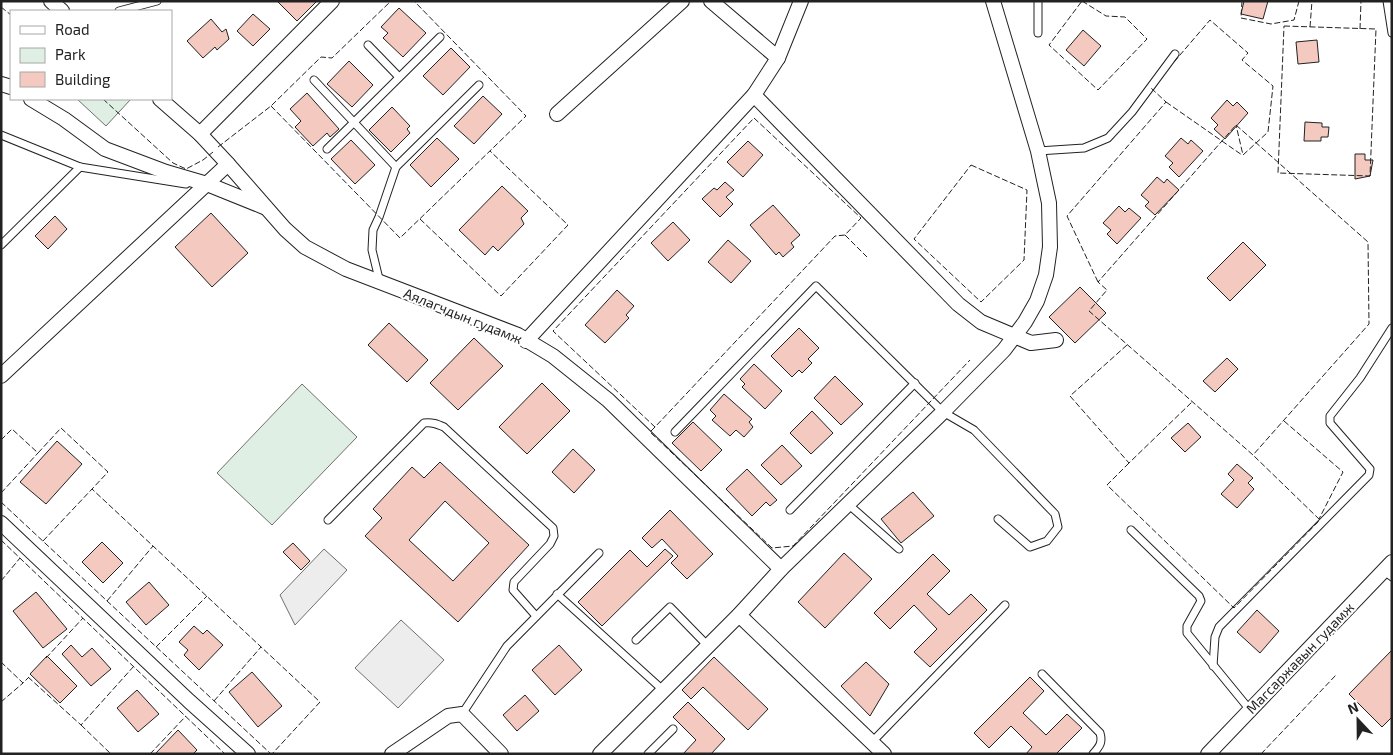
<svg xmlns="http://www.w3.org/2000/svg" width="1393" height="755" viewBox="0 0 1393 755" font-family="'Exo 2',sans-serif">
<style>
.green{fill:#e0efe3;stroke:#6f6f6f}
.parking{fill:#ededed;stroke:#6f6f6f}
.building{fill:#f3c9c0;stroke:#222;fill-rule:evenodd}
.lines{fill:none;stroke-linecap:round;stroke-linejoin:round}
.lane-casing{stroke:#222;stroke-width:9}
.street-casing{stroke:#222;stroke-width:16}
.lane{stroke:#fff;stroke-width:7}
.street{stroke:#fff;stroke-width:14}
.fence{stroke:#222;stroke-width:1;stroke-dasharray:6 2.5;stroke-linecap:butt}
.labels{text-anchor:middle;stroke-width:4;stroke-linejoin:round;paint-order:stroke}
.street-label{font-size:14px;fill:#222;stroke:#fff}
</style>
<rect width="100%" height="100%" fill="#fff"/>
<g class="green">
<polygon points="77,99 131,99 106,126"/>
<polygon points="302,384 357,437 272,525 217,473"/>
</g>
<g class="parking">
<polygon points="324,549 347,570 295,625 280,595"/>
<polygon points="401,620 444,660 398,708 355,668"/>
</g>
<g class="building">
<polygon points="279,1 317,1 297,21 278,2"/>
<polygon points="1244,1 1268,1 1263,19 1241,14"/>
<polygon points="399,8 426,33 403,57 383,38 388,33 381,27"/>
<polygon points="253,14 270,29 253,46 237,31"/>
<polygon points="211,19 222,32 226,29 229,39 217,50 215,47 203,58 187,41"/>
<polygon points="1083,30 1101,46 1084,66 1066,50"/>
<polygon points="1317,40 1319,62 1298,64 1296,42"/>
<polygon points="451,48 470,67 443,95 423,76"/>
<polygon points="349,61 373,85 352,107 327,84"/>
<polygon points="307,93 339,129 330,137 327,133 313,146 295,127 301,121 290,109"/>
<polygon points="483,96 502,114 474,144 454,126"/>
<polygon points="1227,100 1233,106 1237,102 1248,113 1225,139 1214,129 1218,125 1211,118"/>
<polygon points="392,107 410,126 407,129 410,133 391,152 369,130"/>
<polygon points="1305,122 1322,123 1322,127 1329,127 1328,137 1321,137 1321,141 1304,141"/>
<polygon points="437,138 459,159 431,187 410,165"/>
<polygon points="1181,138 1188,144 1191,140 1203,151 1179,177 1169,167 1173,163 1165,156"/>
<polygon points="351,140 375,165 355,184 331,159"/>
<polygon points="748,141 763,155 743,177 727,162"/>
<polygon points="1355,154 1365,154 1365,160 1373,160 1370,176 1355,179"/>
<polygon points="1157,177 1164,183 1167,179 1179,190 1155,215 1145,206 1149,202 1141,195"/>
<polygon points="725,182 734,190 726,197 733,204 720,217 702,199 714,188 717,190"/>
<polygon points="502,186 528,211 521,218 524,224 498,251 493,246 485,255 459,230"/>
<polygon points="773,205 800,235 791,243 794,247 783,257 779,252 776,255 750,225"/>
<polygon points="1119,206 1125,212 1129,208 1141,218 1117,244 1107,234 1111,230 1103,223"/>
<polygon points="211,213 248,253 212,287 175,247"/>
<polygon points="55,216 67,229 48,249 35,236"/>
<polygon points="673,222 690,240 668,261 651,243"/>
<polygon points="728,240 751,261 731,283 708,262"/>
<polygon points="1243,242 1266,265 1230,301 1207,278"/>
<polygon points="1080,287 1106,313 1075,343 1049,317"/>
<polygon points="617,290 634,306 626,315 629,318 605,343 585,325"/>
<polygon points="389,323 428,360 407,382 368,345"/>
<polygon points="799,328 819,348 808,359 812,363 802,373 799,370 792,377 771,356"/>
<polygon points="474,338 503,366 458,410 430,383"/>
<polygon points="1227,358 1238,369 1215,392 1203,381"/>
<polygon points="754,364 782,391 765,409 742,387 745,384 740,379"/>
<polygon points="835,376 863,404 841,425 814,398"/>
<polygon points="542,383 570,411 527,454 499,427"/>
<polygon points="724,394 752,419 749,422 753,427 744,437 736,430 730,436 712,420 716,416 710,410"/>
<polygon points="812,411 833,433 811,454 790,433"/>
<polygon points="693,422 722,450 701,471 672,443"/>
<polygon points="1188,423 1201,437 1185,452 1171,438"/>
<polygon points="57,441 82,464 46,504 20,482"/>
<polygon points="782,445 802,466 781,485 761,465"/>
<polygon points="573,449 595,470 574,493 552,472"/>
<path d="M440 462 529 545 458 622 365 536 382 518 373 509 412 467 424 478ZM445 501 489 543 453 581 409 540Z"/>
<polygon points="1237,464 1253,478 1248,483 1254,489 1237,508 1221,494 1234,480 1228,474"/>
<polygon points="747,469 777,500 770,506 766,502 752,516 726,489"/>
<polygon points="913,492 934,516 901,543 881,519"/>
<polygon points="670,510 713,554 687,579 671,563 678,556 662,539 652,548 642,538"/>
<polygon points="102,542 123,563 103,583 82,562"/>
<polygon points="293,543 310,561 301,570 283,552"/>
<polygon points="665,549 673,556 602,626 578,602 630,550 647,567"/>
<polygon points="844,553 872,579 825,628 798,602"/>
<polygon points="933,554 950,571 927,594 949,615 971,594 987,610 930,667 914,652 937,629 914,605 890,629 874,613"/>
<polygon points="149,582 169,605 146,625 126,602"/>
<polygon points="36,592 67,629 43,648 13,611"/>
<polygon points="1257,610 1279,631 1260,653 1237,632"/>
<polygon points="194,626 203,634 207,630 223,645 199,670 184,655 188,650 179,642"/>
<polygon points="71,645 82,657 92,648 111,669 91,686 62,654"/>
<polygon points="559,645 582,670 555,695 532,670"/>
<polygon points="1392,650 1392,717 1382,727 1349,694"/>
<polygon points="47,656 77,686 60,703 30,674"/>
<polygon points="714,657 768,709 748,730 703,687 691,699 682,690"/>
<polygon points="866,662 889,684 870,716 841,686"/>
<polygon points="252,672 282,706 258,727 229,692"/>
<polygon points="1030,677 1044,691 1023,713 1046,735 1067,714 1082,728 1056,754 1026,754 1032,747 1011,726 989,748 974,733"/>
<polygon points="137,690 159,714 138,732 117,708"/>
<polygon points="525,695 539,711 517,731 503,715"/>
<polygon points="688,702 725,739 711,754 683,754 696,740 673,717"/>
<polygon points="178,730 197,750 193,754 155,754"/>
</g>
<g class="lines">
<defs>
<g id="lane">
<polyline points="1387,1 1392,33"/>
<polyline points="119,11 157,1"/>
<polyline points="1038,33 1038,1"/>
<polyline points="368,45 399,77"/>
<polyline points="314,80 396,167"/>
<polyline points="1,135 80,167 186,184"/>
<polyline points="327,149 440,37"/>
<polyline points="1038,151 1084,148 1108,138 1132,112 1175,54"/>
<polyline points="1,245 80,167"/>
<polyline points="380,283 372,250 373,230 379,217 396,167 479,85"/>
<polyline points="675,432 816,286 943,412 974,430 1055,514 1058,527 1047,541 1030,547 998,519"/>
<polyline points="848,504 899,549"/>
<polyline points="790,510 915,383"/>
<path d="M328 520 424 423C432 422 437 424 444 427L553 528 554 536 550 544 514 582 513 590 536 616"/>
<polyline points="1131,530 1199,596 1201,601 1187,626 1187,633 1250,710"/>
<polyline points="1384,571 1392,577"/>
<polyline points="557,594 664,691"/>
<polyline points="636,640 670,607 708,646"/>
<polyline points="1213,666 1215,637 1219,627 1369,475 1370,469 1330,423 1330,416 1360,378 1392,328"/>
<path d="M1042 674 1100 733C1103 743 1099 747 1093 754"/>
<polyline points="462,714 507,646 599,553"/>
<polyline points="872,742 1005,605"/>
<polyline points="648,754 673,729"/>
</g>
<g id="street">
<polyline points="51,1 62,11"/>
<polyline points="711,1 778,58 801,1"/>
<polyline points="1,84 11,87"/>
<polyline points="754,95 778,58"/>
<polyline points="31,99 64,119 105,149 166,172 207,184 264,207"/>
<polyline points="160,99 200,134 228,164 285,229 305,247 346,269 518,335 553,356 608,400 781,569"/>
<polyline points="557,114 682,1"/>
<polyline points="200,134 332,1"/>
<polyline points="526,341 754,95 958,304 981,322 1031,343 1056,340"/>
<polyline points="1,376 228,164"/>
<polyline points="1,523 189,701 248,754"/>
<polyline points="739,615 884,754"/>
<polyline points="392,754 448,716 462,714 501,754"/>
<polyline points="600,754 739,615 781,569 943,412 1004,350 1025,322 1037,301 1046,275 1050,247 1049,203 1038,151 993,1"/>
<polyline points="1208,754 1392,562"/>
</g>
</defs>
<use href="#lane" class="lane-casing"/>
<use href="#street" class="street-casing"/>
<use href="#lane" class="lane"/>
<use href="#street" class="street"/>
<g class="fence">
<polygon points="1082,1 1106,16 1125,17 1147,39 1098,90 1049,45"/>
<polyline points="1242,1 1241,18 1271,24 1294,20 1299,1"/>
<polyline points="1,7 11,15"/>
<polygon points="1284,26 1376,29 1370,176 1278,173"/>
<polyline points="1310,27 1312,1"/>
<polyline points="1360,29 1361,1"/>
<polyline points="1174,62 1210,20 1248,53 1242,60 1273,86 1268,132 1243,155 1236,125"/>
<polyline points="103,99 173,163 186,169 203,160 213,152"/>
<polyline points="1166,102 1242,155"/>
<polyline points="271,106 400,238 526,116 414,1"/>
<polygon points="754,118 861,218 845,235 835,236 655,427 553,331"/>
<polygon points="1236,125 1368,242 1369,324 1253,455 1089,311 1107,290 1098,282"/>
<polyline points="218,147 271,106 321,57 332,58 391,1"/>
<polygon points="971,165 1027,190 1024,260 981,302 914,239"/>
<polyline points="420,219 501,296 568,225 490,151"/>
<polyline points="845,235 867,257"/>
<polyline points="1098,282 1067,216 1166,102 1151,88"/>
<polyline points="1127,345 1070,396 1129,463 1192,402"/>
<polyline points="1284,421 1343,472 1319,519"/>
<polyline points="655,427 650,432 772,548 793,546 970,360"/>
<polyline points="1,440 12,429 38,453 61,428 108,472 92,489 320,702 272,754"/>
<polyline points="1129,463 1107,485 1234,608 1320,520 1253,455"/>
<polyline points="1,493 38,453"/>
<polyline points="1,502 271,754"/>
<polyline points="1,540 225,754"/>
<polyline points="43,541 92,489"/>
<polyline points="1,581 20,558"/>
<polyline points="107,601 153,546"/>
<polyline points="156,647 207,596"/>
<polyline points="46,658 83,618"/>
<polyline points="1,662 23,683 29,677"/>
<polyline points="28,677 81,725 134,666"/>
<polyline points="214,701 261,647"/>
<polyline points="1,702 23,683"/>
<polyline points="81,725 111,754"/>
<polyline points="150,754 186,716"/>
<polyline points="1261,754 1336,675"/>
</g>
</g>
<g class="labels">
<g class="street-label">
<text transform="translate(463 316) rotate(22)" y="5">Аялагчдын гудамж</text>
<text transform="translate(1300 658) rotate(-46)" y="5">Магсаржавын гудамж</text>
</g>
</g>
<rect width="1393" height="755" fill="none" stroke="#222222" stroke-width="5"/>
<rect x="10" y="10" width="162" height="90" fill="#ffffff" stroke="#a7a7a7"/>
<rect x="20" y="26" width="25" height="8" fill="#ffffff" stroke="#a7a7a7"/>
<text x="55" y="35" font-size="15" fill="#222222">Road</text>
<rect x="20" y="48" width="25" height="15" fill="#e0efe3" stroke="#a7a7a7"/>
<text x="55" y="60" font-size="15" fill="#222222">Park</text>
<rect x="20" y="72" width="25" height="15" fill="#f3c9c0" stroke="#a7a7a7"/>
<text x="55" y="85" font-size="15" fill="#222222">Building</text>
<g transform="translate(1358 720) rotate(338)" stroke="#ffffff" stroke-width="4" paint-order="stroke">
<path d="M0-4L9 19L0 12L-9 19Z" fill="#222222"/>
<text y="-8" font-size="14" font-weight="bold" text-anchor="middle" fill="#222222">N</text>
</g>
</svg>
